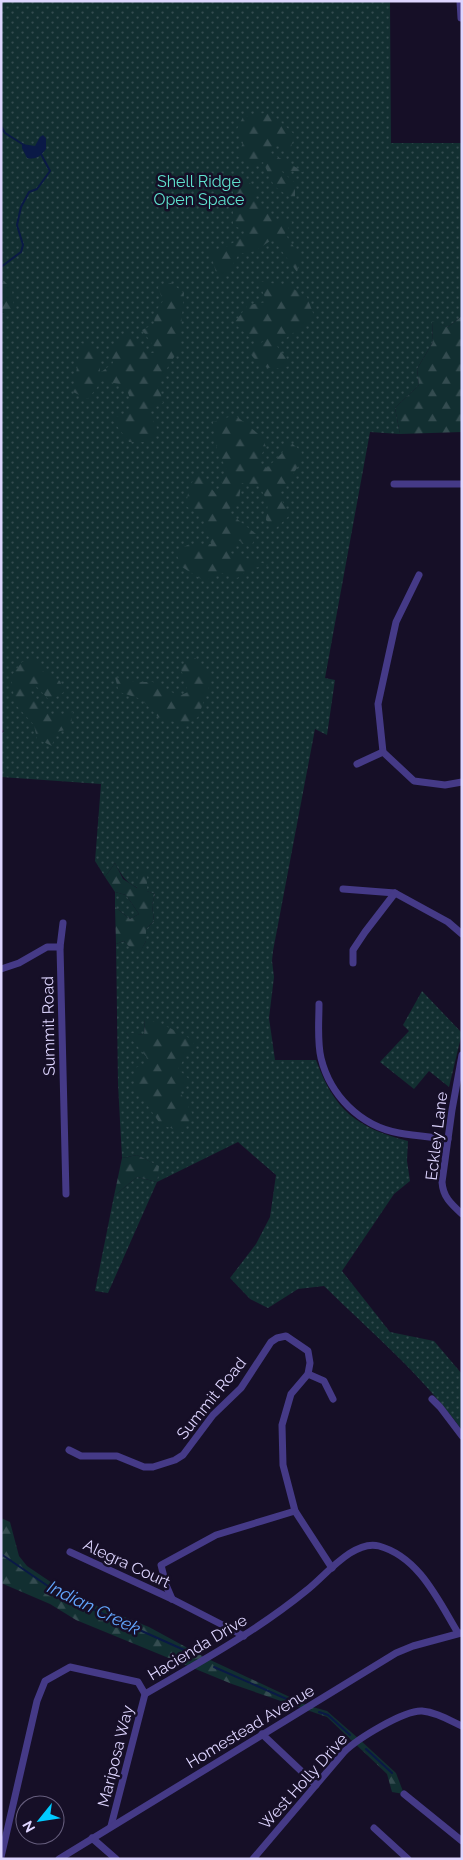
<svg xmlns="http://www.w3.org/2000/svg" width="463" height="1860" viewBox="0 0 463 1860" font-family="Raleway,sans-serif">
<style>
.grass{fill:url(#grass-dots);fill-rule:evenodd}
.forest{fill:url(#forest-firs)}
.water{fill:#0a1946}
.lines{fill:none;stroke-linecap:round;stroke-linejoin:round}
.stream{stroke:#0a1946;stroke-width:2}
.minor{stroke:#453a87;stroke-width:7}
.labels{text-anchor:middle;stroke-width:5;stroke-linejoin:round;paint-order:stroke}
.park-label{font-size:16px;fill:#5fe2ce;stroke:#160f27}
.street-label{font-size:16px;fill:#ded5ff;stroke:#160f27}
.water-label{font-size:18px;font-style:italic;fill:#63a7ff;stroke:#160f27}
</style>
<defs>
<pattern id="grass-dots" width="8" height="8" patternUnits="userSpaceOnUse" patternTransform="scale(1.25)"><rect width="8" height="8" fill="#122f31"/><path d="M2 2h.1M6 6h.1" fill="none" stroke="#344c50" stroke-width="1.8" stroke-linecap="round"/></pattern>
<pattern id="forest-firs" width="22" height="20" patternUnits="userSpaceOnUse" patternTransform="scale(1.25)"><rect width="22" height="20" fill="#122f31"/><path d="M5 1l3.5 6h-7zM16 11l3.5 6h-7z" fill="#344c50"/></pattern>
</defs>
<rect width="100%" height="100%" fill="#160f27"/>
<g class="grass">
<path d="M1 1H390L391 143H462V316L448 327 432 322 433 342 417 369 419 385 395 408 400 434 370 432 325 678 335 680 327 735 315 729 273 951 272 961 274 977 269 1018 275 1060H316C334 1110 357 1128 408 1141L407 1161 410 1181 394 1194 342 1271 390 1332 434 1341 462 1374V1430C423 1376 371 1332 324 1286L298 1289 268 1308 250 1299 230 1278 256 1244 270 1217 276 1175 238 1142 157 1182 108 1293 95 1291 114 1196 137 1177 157 1182 158 1166 137 1155 122 1158 118 1084 116 944 124 941 138 955 146 941V929L154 921 152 905 155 894C132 886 126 885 115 863L105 877 95 861 101 784 1 777V734L4 731 1 729ZM145 1019 178 1069 180 1091 126 1033 144 1035Z"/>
<polygon points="115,892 126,895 139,914 130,919 115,907"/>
<polygon points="422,991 462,1033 449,1087 429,1071 414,1089 380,1062 409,1031 403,1025"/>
</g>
<g class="forest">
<polygon points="270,112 295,135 289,153 275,143 271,153 304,172 280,170 295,183 295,201 274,186 263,162 253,167 237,156 243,143 237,129 243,117"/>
<polygon points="241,175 258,191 254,200 276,219 292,222 285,234 301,257 297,272 273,239 255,251 239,254 226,276 217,276 210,251 226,247 249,233 233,225 233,187"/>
<polygon points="1,278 12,289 14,309 1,314"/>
<path d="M258 281 289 286 307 297 315 318 276 345 292 365C271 372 262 369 248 351L264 341 249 337 234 323 248 305 267 302Z"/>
<polygon points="171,283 184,293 179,349 158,383 163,403 148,411 159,432 147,442 129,442 110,417 129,415 130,398 125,385 102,381 88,399 73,392 81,343 99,350 100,373 113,363 110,348 128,334 146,354 158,352 142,330 154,324 155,312 163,301 158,287"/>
<polygon points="462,316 462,432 400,434 395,408 419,385 417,369 433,342 432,321 448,327"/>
<polygon points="235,415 262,437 266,447 257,462 267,468 282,453 289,441 301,451 303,459 279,495 290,515 275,529 266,520 268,503 259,485 241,483 239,501 227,511 256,534 251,548 238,540 230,553 268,565 250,569 237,578 221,573 204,581 182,567 175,551 190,544 211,544 203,518 186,506 189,487 198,473 216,494 227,470 217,450 213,422"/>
<polygon points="195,658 212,679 198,717 185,725 158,717 141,699 119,692 115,677 136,682 153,682 179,696 188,692 180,666"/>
<polygon points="37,660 42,671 60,681 64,692 50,701 35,685 30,690 38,704 53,716 73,712 70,729 56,732 52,746 37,739 34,725 15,704 11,676 22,662"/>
<polygon points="115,863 123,879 137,888 138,871 147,870 147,891 155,894 152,905 154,921 146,929 146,941 138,956 124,941 116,944 115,907 130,919 139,914 126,895 115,892 105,877"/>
<polygon points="145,1018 170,1028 195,1041 178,1069 192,1082 180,1092 193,1115 183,1132 161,1125 136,1089 135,1068 150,1061 125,1032 144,1035"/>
<polygon points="137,1155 159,1166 157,1182 137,1177 114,1196 122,1158"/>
<polygon points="1,1518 10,1522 19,1556 27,1566 70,1595 149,1627 206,1658 309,1706 327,1711 359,1739 396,1773 404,1794 392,1792 387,1774 327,1717 232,1684 76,1620 50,1604 1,1583"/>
</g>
<path class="water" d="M43 135 46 138V149C40 156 37 160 27 158L22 148V144L35 146 40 137Z"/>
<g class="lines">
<g class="stream">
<polyline points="1,126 5,133 24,145"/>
<polyline points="1,267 21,252 23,245 17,225 21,207 29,192 37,189 50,171 41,154"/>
<polyline points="1,1554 61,1595 191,1653"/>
<polyline points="214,1667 298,1704"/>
<polyline points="319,1712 328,1715 350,1735"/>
<polyline points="366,1749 392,1773"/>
</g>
<g class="minor">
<polyline points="460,1 461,18"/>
<polyline points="394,484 462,484"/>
<polyline points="419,575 396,622 378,704 383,752 414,781 445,785 462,782"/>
<polyline points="357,764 383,752"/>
<polyline points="343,889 395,893 448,922 462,934"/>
<polyline points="63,923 60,947 66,1194"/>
<polyline points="353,963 353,950 365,932 395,893"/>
<polyline points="1,969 19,963 47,947 60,947"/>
<path d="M319 1004C319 1022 317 1041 321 1058 330 1095 360 1126 399 1133 415 1136 432 1137 448 1139"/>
<path d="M462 1055 452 1110 442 1182C443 1197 451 1204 462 1214"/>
<polyline points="308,1374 324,1381 333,1399"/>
<polyline points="432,1399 440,1407 462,1436"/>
<polyline points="69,1450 81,1456 117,1456 144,1467 153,1467 175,1460 183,1455 213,1415 241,1388 271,1342 277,1338 286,1336 308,1351 310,1363 308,1374 291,1394 282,1425 283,1465 295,1511 332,1568"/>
<polyline points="70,1552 172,1599 244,1636"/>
<polyline points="172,1599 166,1585 161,1565 216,1535 295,1511"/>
<polyline points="262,1734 316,1785"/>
<polyline points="404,1794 462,1841"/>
<polyline points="111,1826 145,1694"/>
<polyline points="374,1828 408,1859"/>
<polyline points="92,1838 116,1859"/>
<path d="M1 1857 37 1701 45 1681 70 1667 138 1682 145 1694C200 1662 257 1631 307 1590 325 1576 354 1539 379 1546 419 1557 438 1600 458 1633"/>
<polyline points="59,1859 396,1653 413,1646 461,1633"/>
<path d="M253 1859 344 1752C357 1739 404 1710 422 1711 436 1712 449 1720 462 1726"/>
</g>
</g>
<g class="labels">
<g class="park-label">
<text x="199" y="187">Shell Ridge<tspan x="199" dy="18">Open Space</tspan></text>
</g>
<g class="street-label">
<text transform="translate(48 1026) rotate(-91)" y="6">Summit Road</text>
<text transform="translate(436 1136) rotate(-83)" y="6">Eckley Lane</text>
<text transform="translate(211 1398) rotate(-51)" y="6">Summit Road</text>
<text transform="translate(127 1563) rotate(25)" y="6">Alegra Court</text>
<text transform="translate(197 1647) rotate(-31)" y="6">Hacienda Drive</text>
<text transform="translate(250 1726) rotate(-31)" y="6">Homestead Avenue</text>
<text transform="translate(115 1756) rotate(-76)" y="6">Mariposa Way</text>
<text transform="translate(303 1781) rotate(-48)" y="6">West Holly Drive</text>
</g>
<g class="water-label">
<text transform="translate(94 1608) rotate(26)" y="6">Indian Creek</text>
</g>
</g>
<rect width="463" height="1860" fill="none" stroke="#ded5ff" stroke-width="5"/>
<g transform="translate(40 1820) rotate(240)"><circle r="24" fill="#160f27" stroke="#665e7d"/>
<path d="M0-4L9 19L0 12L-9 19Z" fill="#01cbff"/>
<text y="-8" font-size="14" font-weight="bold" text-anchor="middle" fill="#ded5ff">N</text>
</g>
</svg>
